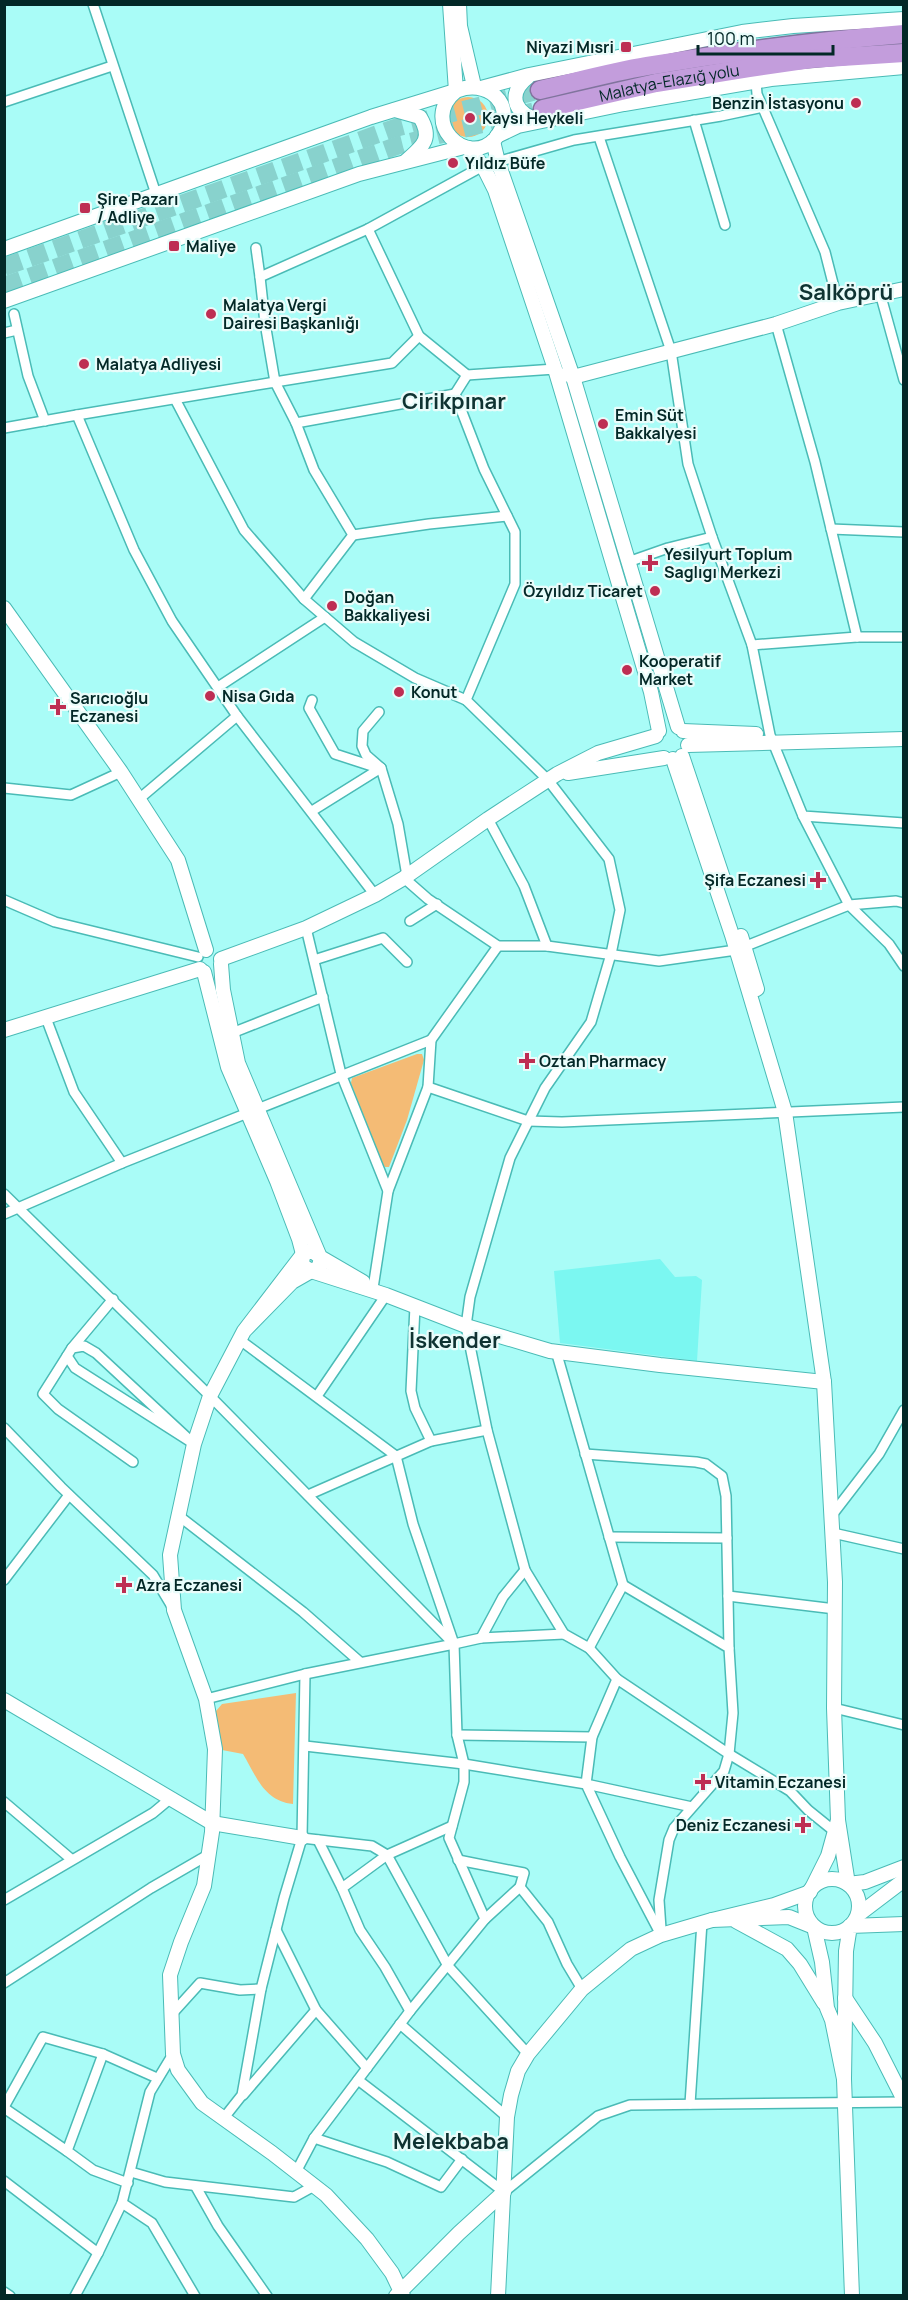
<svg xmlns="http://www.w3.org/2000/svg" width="908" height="2300" viewBox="0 0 908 2300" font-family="Manrope,sans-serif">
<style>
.built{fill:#7bf7f1}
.green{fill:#f4bb75}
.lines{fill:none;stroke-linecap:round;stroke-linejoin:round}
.highway-tunnel{stroke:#88d2cd;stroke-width:18;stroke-dasharray:18 9;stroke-linecap:butt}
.street-casing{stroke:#4abbb6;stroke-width:12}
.secondary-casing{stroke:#4abbb6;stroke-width:16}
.highway-casing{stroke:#80749d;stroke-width:21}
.street{stroke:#fff;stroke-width:9}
.secondary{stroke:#fff;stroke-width:14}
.highway{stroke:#c39ddc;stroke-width:18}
.poi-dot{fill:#be2e53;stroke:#e9fcfa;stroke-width:2}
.labels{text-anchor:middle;stroke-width:4.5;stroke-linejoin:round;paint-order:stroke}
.poi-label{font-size:16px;font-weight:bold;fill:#032827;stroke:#e9fcfa;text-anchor:start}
.street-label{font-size:16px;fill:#032827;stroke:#e9fcfa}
.district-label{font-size:22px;font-weight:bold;fill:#0f3332;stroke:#e9fcfa}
</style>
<rect width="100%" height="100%" fill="#a9fcf7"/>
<polygon class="built" points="660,1259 675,1277 696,1276 702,1280 697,1361 560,1343 554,1271"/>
<g class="green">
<circle cx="468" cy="117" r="20"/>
<polygon points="417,1054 422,1054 424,1060 407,1120 389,1167 385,1167 381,1162 351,1083 352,1078"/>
<path d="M296 1693 293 1804C264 1801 256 1776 243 1754L222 1750 217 1731 216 1711 222 1704Z"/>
</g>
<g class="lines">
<g class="highway-tunnel">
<polyline points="4,267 395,128 540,90"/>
<polyline points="4,286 402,144 539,110"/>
</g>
<defs>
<g id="street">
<polyline points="93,4 156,194"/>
<polyline points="756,82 757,94 825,252 838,303"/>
<polyline points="4,102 112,66"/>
<polyline points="694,120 725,225"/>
<polyline points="599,137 671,351 688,464 712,537"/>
<polyline points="368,229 419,336 467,375 555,369"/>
<polyline points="256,248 260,277"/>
<polyline points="880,293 904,380"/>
<polyline points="14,314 28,376 45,421"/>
<polyline points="776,324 815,462 857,637"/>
<polyline points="4,333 17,330"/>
<polyline points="419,336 392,363 275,382 265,323 260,277 368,229 483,166 574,140 721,116 763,107"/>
<polyline points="455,394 467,375"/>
<polyline points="175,399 244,530 304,599 354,642 415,678 466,700"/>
<polyline points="77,415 275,382 296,423 455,394 484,469 515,532 515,584 466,700 548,780 609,859 620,910 611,954 591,1022 545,1088 510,1158 470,1297 466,1326 487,1430 525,1570 564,1634 589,1648 617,1679"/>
<polyline points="296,423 314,470 353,535 304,599"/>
<polyline points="4,428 77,415 134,550 172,621 237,716 375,895"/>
<polyline points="831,529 904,532"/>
<polyline points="353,535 429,524 507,516"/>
<polyline points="628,562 668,548 712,537 752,645 857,637 904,637"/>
<polyline points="752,645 770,735 803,816 904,823"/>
<polyline points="218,687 325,617"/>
<polyline points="312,700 309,708 335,754 375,767"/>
<polyline points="379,712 363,731 362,746 366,755 381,768 398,824 407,876"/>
<polyline points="4,788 71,795 121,772"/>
<polyline points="139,799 237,716"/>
<polyline points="312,811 381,768"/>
<polyline points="803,816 849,905 896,901 904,903"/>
<polyline points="488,819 524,886 547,946"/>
<polyline points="404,878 428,899 498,946 547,946 659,961 736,950 849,905 889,944 904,966"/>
<polyline points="4,900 55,922 198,957"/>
<polyline points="410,921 437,904"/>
<polyline points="306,928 341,1074 388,1191 373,1288"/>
<polyline points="314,960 383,938 407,962"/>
<polyline points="46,1018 74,1092 122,1163"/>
<polyline points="232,1033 323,997"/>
<polyline points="428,1087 528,1121 562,1122 904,1107"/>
<polyline points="388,1191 428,1087 431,1040"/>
<polyline points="4,1194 210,1396 454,1644 457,1735 464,1764 464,1782 449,1838 485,1919 410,2011 314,2138 296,2172"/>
<polyline points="4,1214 122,1163 431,1040 498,946"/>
<polyline points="415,1306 411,1391 415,1408 431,1441"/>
<polyline points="240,1340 396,1456 413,1524 454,1644 481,1638 503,1597 525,1570"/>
<polygon points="84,1346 96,1353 194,1444 75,1368 67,1356 72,1348"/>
<polyline points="72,1348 113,1299"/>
<polyline points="556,1351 623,1585 589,1648"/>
<polyline points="67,1356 43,1394 58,1409 133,1462"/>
<polyline points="317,1396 386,1295"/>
<polyline points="4,1428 61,1487 153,1575 171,1605"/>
<polyline points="585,1454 696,1462 706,1464 722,1476 726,1496 729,1648"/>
<polyline points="308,1495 431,1441 487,1430"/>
<polyline points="832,1515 879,1454 904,1410"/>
<polyline points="179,1516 303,1612 360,1662"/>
<polyline points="833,1533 904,1549"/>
<polyline points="609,1537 727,1538"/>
<polyline points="4,1580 69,1495"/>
<polyline points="623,1585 729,1648 733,1713 729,1754 724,1771 674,1828 669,1840 659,1900 661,1929"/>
<polyline points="728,1596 835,1609"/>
<polyline points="481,1638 564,1634"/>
<polyline points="206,1699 305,1674 454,1644"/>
<polyline points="834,1708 904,1725"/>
<polyline points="457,1735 592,1737"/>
<polyline points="305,1746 464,1764 586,1784 620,1857 661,1935"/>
<polyline points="4,1802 71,1859"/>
<polyline points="692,1807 586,1784 592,1737 617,1679 729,1754 790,1791 808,1810 834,1831"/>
<polyline points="302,1838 372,1846 387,1855 448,1966 528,2054"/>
<polyline points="318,1840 342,1888"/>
<polyline points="458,1860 524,1873 520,1887"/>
<polyline points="4,1900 153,1813 171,1798"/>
<polyline points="485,1919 520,1887 548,1922 567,1964 582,1989"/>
<polyline points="276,1930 316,2010 367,2068"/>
<polyline points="4,1983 151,1888 208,1855"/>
<polyline points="410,2011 385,1967 360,1930 342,1888 387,1855 452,1826"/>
<polyline points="171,2015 200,1983 240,1990 261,1989"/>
<polyline points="400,2024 507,2117"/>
<polyline points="103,2054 67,2151 93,2170 128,2183"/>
<polyline points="358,2080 504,2192 598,2116 630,2105 904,2102"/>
<polyline points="243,2095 316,2010"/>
<polyline points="690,2104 702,1922"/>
<polyline points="4,2107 43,2037 103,2054 157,2078"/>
<polyline points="4,2108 67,2151"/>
<polyline points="223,2119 242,2095 261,1989 284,1898 302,1838 305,1674"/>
<polyline points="314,2138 387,2162 441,2187 462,2159"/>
<polyline points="131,2172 165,2182 294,2197 314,2186"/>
<polyline points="4,2181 98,2253"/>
<polyline points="196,2187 218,2226 267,2296"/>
<polyline points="122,2203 152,2223 195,2296"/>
<polyline points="4,2292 10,2296"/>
<polyline points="75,2296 98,2253 122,2203 150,2092 173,2054"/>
</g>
<g id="secondary">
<polyline points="450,4 456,91"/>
<polyline points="459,4 460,26 474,86"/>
<path d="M528 77C505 95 516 117 542 120"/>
<polyline points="481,88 529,75 742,32 793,26 904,19"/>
<path d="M395 110 420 117C433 139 423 146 406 161"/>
<polyline points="497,136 518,126 624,104 771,79 904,67"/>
<polyline points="493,141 498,162 573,377 678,727"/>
<polyline points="468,148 483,166 495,190 555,369 651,692 659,731"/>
<path d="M4 249 371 117 465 88C484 85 504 95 504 117 504 125 500 133 495 139 466 169 419 121 456 91"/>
<polyline points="4,301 359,174 464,147"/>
<polyline points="567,374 573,377 776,324 838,303 904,289"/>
<polyline points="4,608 121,772 178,860 206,950"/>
<polyline points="683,731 756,734"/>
<polyline points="688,745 904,739"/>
<polyline points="682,756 723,878"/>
<polyline points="673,759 732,935 785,1112 824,1382 835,1582 834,1708 838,1820"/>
<polyline points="568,773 664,758"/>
<polyline points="741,936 757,989"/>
<polyline points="221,959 306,928 375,895 404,878 488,819 557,774 598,753 656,736"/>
<polyline points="221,964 223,990 238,1063 320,1257 363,1282"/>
<polyline points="204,972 228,1067 277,1181 299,1239 303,1254 302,1265 311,1271 386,1295 466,1326 550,1351 660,1365 824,1382"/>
<polyline points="4,1030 200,969"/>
<polyline points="244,1331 292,1282 320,1266 320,1257 312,1251 303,1254 244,1331 210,1396 194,1444 170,1555 174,1610 206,1699 215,1749 212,1832 204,1886 181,1942 170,1975 173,2054 178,2070 202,2103 272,2153 326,2195 367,2239 392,2273 403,2296"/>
<polyline points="4,1700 212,1823 302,1838"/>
<circle cx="832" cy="1906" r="27"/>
<polyline points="812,1888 828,1856 838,1820 848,1884 865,1882 904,1867"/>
<polyline points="810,1892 774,1905 712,1920 789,1917 814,1927 822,1962 827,2008 832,2020 844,2079 846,1951 850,1926 904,1924"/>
<polyline points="858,1915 904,1880"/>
<polyline points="736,1921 787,1949 800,1964 824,2003"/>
<polyline points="845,1998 875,2043 904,2100"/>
<polyline points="844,2079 852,2296"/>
<polyline points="396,2296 459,2233 504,2192"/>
<polyline points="498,2296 507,2117 511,2095 518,2071 528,2054 582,1989 631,1949 661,1935 712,1920"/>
</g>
<g id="highway">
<path d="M540 90C575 82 611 72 647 66 732 52 818 41 904 34"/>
<path id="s1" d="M543 109 656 83 749 68 811 59 904 53"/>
</g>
</defs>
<use href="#street" class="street-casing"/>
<use href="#secondary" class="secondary-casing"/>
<use href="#highway" class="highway-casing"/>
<use href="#street" class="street"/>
<use href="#secondary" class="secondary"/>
<use href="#highway" class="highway"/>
</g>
<g class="poi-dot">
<rect x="620" y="41" width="12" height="12" rx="3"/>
<circle cx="856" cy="103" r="6"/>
<circle cx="470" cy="118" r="6"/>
<circle cx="453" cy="163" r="6"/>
<rect x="79" y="202" width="12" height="12" rx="3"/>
<rect x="168" y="240" width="12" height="12" rx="3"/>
<circle cx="211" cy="314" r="6"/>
<circle cx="84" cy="364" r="6"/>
<circle cx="603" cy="424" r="6"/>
<path d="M647 554h6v6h6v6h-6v6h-6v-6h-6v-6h6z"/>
<circle cx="655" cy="591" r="6"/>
<circle cx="332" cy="606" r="6"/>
<circle cx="627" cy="670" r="6"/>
<circle cx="399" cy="692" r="6"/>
<circle cx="210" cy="696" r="6"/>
<path d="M55 698h6v6h6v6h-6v6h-6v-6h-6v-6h6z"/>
<path d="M815 871h6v6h6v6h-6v6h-6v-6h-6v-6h6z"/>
<path d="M524 1052h6v6h6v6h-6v6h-6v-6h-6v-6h6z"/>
<path d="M121 1576h6v6h6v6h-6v6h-6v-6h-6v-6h6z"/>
<path d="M700 1773h6v6h6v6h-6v6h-6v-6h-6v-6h6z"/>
<path d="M800 1816h6v6h6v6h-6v6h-6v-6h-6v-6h6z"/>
</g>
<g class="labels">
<g class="poi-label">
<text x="614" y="53" text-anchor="end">Niyazi Mısri</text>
<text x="844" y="109" text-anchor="end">Benzin İstasyonu</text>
<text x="482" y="124">Kaysı Heykeli</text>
<text x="465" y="169">Yıldız Büfe</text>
<text x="97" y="205">Şire Pazarı<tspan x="97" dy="18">/ Adliye</tspan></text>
<text x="186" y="252">Maliye</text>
<text x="223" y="311">Malatya Vergi<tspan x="223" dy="18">Dairesi Başkanlığı</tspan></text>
<text x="96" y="370">Malatya Adliyesi</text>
<text x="615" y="421">Emin Süt<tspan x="615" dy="18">Bakkalyesi</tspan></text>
<text x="664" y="560">Yesilyurt Toplum<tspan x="664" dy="18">Saglıgı Merkezi</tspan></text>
<text x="643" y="597" text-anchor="end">Özyıldız Ticaret</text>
<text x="344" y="603">Doğan<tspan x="344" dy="18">Bakkaliyesi</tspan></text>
<text x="639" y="667">Kooperatif<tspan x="639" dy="18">Market</tspan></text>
<text x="411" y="698">Konut</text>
<text x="222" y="702">Nisa Gıda</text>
<text x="70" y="704">Sarıcıoğlu<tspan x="70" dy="18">Eczanesi</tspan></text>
<text x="806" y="886" text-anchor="end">Şifa Eczanesi</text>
<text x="539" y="1067">Oztan Pharmacy</text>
<text x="136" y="1591">Azra Eczanesi</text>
<text x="715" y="1788">Vitamin Eczanesi</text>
<text x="791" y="1831" text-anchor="end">Deniz Eczanesi</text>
</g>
<g class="street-label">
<text dy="6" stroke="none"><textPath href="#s1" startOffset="129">Malatya-Elazığ yolu</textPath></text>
</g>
<g class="district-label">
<text x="846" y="300">Salköprü</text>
<text x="454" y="409">Cirikpınar</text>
<text x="455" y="1348">İskender</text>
<text x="451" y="2149">Melekbaba</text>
</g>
</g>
<rect width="908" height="2300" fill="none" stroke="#032827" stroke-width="12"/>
<path d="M698 45v9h135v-9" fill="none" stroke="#032827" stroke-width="3"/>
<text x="707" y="45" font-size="18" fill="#032827" stroke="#e9fcfa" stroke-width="4.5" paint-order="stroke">100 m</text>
</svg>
